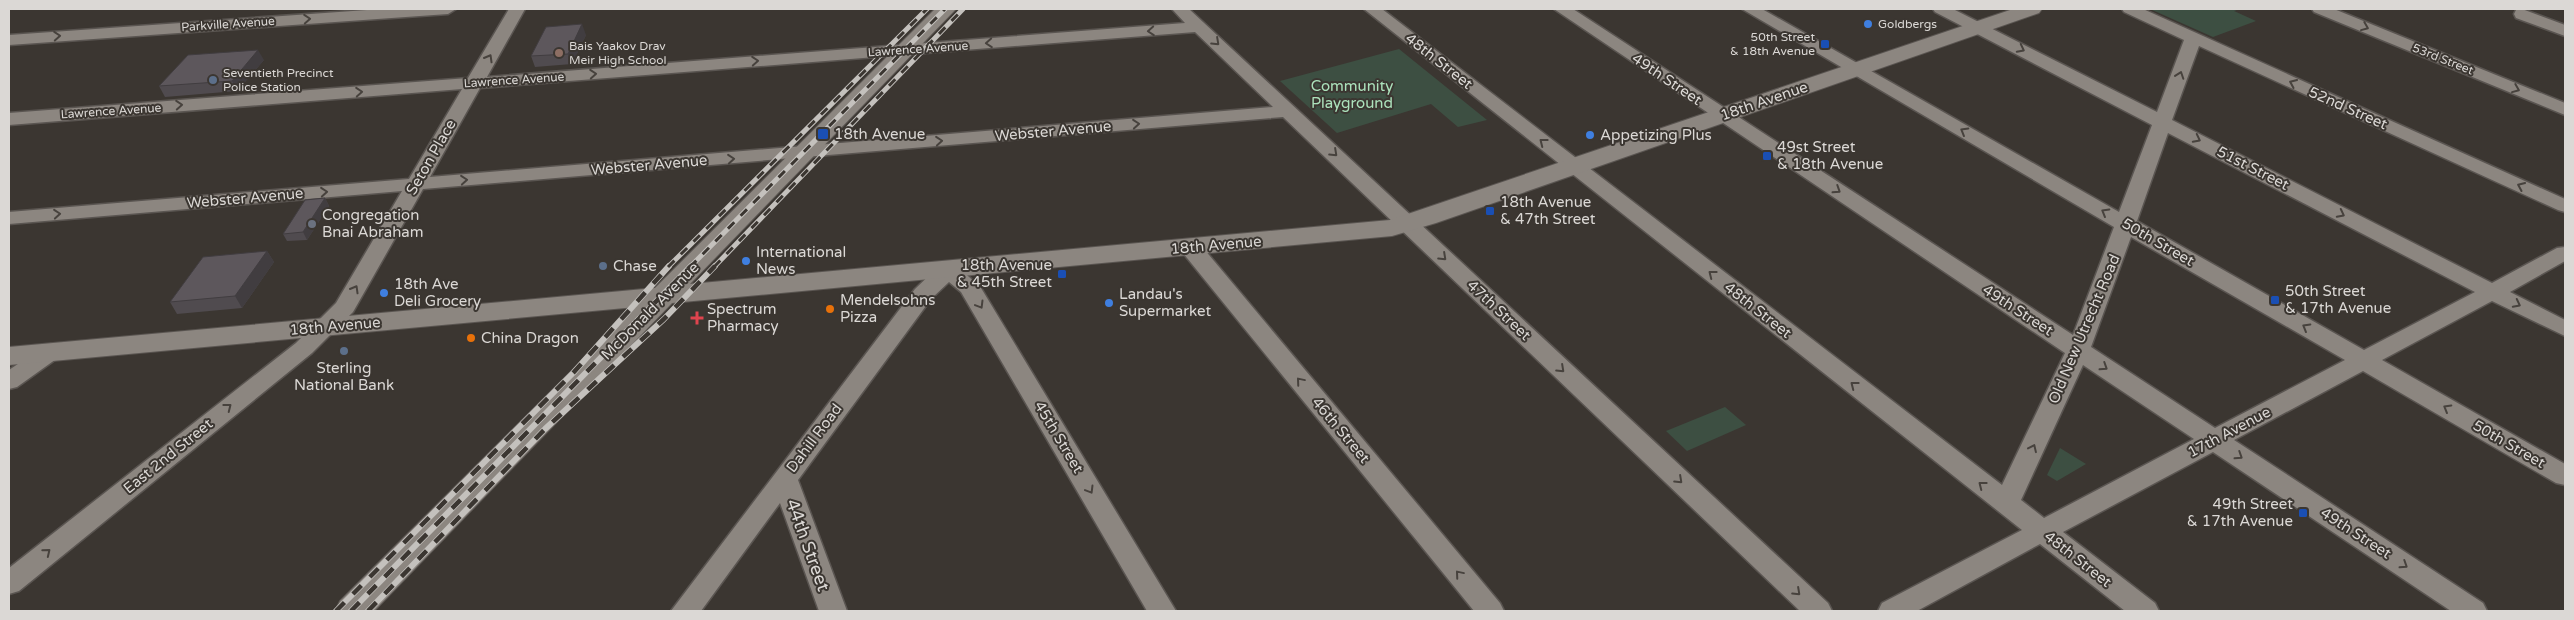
<svg xmlns="http://www.w3.org/2000/svg" width="2574" height="620" viewBox="0 0 2574 620" font-family="'Varela Round',sans-serif">
<style>
.green{fill:#3d4f42}
.lines{fill:none;stroke-linecap:round;stroke-linejoin:round}
.street-casing{stroke:#5a5551;stroke-width:3}
.secondary-casing{stroke:#5a5551;stroke-width:2}
.street{fill:#8c8680;fill-rule:evenodd}
.secondary{fill:#8c8680;fill-rule:evenodd}
.rail-far1-casing{stroke:#c4c1bd;stroke-width:5}
.rail-casing{stroke:#c4c1bd;stroke-width:6}
.rail-far1{stroke:#3b3631;stroke-width:3;stroke-dasharray:9;stroke-linecap:butt}
.rail{stroke:#3b3631;stroke-width:4.5;stroke-dasharray:12;stroke-linecap:butt}
.wall{fill:#504b4f}
.shaded-wall{fill:#413d40}
.building{fill:#5d575c;stroke:#413d40}
.oneway{stroke:#47423d}
.shop-dot{fill:#3f7fe0;stroke:#3b3631;stroke-width:2}
.transit-dot{fill:#1a4fb4;stroke:#3b3631;stroke-width:2}
.education-dot{fill:#8d6e63;stroke:#3b3631;stroke-width:2}
.service-dot{fill:#5c6f8a;stroke:#3b3631;stroke-width:2}
.worship-dot{fill:#6b7280;stroke:#3b3631;stroke-width:2}
.food-dot{fill:#e8710a;stroke:#3b3631;stroke-width:2}
.health-dot{fill:#e0444e;stroke:#3b3631;stroke-width:2}
.labels{text-anchor:middle;stroke-width:4;stroke-linejoin:round;paint-order:stroke}
.far-street-label{font-size:12px;fill:#dbd8d5;stroke:#3b3631}
.far-poi-label{font-size:12px;fill:#dbd8d5;stroke:#3b3631;text-anchor:start}
.street-label{font-size:15px;fill:#dbd8d5;stroke:#3b3631}
.park-label{font-size:15px;fill:#ace2bc;stroke:#3b3631}
.poi-label{font-size:15px;fill:#dbd8d5;stroke:#3b3631;text-anchor:start}
.near-street-label{font-size:18px;fill:#dbd8d5;stroke:#3b3631}
</style>
<rect width="100%" height="100%" fill="#3b3631"/>
<g class="green">
<polygon points="2150,9 2240,9 2234,11 2256,21 2213,37"/>
<polygon points="1399,49 1487,120 1458,127 1431,104 1337,133 1280,81"/>
<polygon points="1725,407 1746,425 1687,451 1666,431"/>
<polygon points="2060,448 2086,464 2057,481 2047,475"/>
</g>
<g class="lines">
<defs>
<g id="street">
<polygon points="381,9 456,9 448,14 9,45 9,35"/>
<path d="M509 9H525L487 77 1185 23 1172 9H1189L1828 603 1832 611H1800L1283 117 423 189 353 312 312 353 19 591 9 594V568L296 343 336 303 402 191 9 224V212L409 179 462 89 9 125V113L468 78ZM1195 32 1273 107 430 177 480 88Z"/>
<path d="M1364 9H1382L2002 485 2065 353 1554 9H1573L2073 335 2114 227 1742 9H1762L2119 212 2152 125 1935 12 1933 9H1953L2157 112 2184 40 2124 12 2122 9H2143L2565 199V212L2558 210 2199 46 2172 120 2492 283 2557 248 2565 247V261L2510 292 2565 320V336L2492 301 2382 360 2565 464V485L2556 483 2363 371 2234 440 2483 603 2487 611H2451L2213 452 2063 532 2155 603 2159 611H2125L2040 544 1917 611H1878L1882 603 2022 530ZM2168 133 2475 292 2364 350 2137 221ZM2131 237 2345 360 2215 428 2091 347ZM2083 365 2194 439 2044 518 2021 500Z"/>
<polygon points="2312,9 2334,9 2565,103 2565,115 2314,12"/>
<polygon points="2522,9 2565,25 2565,36 2516,18 2514,14 2516,10"/>
<polygon points="1191,242 1199,243 1500,603 1504,611 1474,611 1183,253 1180,248 1183,243"/>
<polygon points="948,263 956,265 981,288 1176,611 1147,611 961,292 949,282 931,299 798,480 847,611 819,611 780,503 701,611 671,611 915,289 940,265"/>
<polygon points="51,344 59,347 63,352 59,357 17,387 9,389 9,370 43,347"/>
</g>
<polygon id="secondary" points="935,9 956,9 690,284 1390,220 2013,9 2042,9 2039,13 1436,223 1392,236 672,303 374,611 335,611 340,601 636,307 9,365 9,347 655,288"/>
</defs>
<use href="#street" class="street-casing"/>
<use href="#secondary" class="secondary-casing"/>
<use href="#street" class="street"/>
<use href="#secondary" class="secondary"/>
<defs>
<g id="rail-far1">
<polyline points="668,267 927,9"/>
<polyline points="690,267 945,9"/>
<polyline points="714,267 963,9"/>
</g>
<g id="rail">
<polyline points="336,611 574,372 669,266"/>
<polyline points="351,611 691,266"/>
<polyline points="368,611 545,429 664,319 715,266"/>
</g>
</defs>
<use href="#rail-far1" class="rail-far1-casing"/>
<use href="#rail" class="rail-casing"/>
<use href="#rail-far1" class="rail-far1"/>
<use href="#rail" class="rail"/>
</g>
<g class="wall">
<polygon points="586,35 572,64 535,67 531,56"/>
<polygon points="264,60 237,91 165,97 159,86"/>
<polygon points="325,198 329,206 307,240 287,241 283,234"/>
<polygon points="267,251 274,262 242,308 177,314 170,302"/>
</g>
<g class="shaded-wall">
<polygon points="582,24 586,35 572,64 568,54"/>
<polygon points="258,50 264,60 237,91 232,81"/>
<polygon points="325,198 329,206 307,240 303,232"/>
<polygon points="267,251 274,262 242,308 235,296"/>
</g>
<g class="building">
<polygon points="582,24 568,54 531,56 546,27"/>
<polygon points="258,50 232,81 159,86 188,55"/>
<polygon points="325,198 303,232 283,234 305,200"/>
<polygon points="267,251 235,296 170,302 203,257"/>
</g>
<defs><path id="oneway-chevron" d="M-2-3.5L2.5 0L-2 3.5" fill="none" stroke-width="1.6" stroke-linecap="round" stroke-linejoin="round" transform="scale(1.25)"/></defs>
<g class="oneway">
<use href="#oneway-chevron" transform="translate(307 19) rotate(-4)"/>
<use href="#oneway-chevron" transform="translate(2365 27) rotate(22)"/>
<use href="#oneway-chevron" transform="translate(1151 31) rotate(176)"/>
<use href="#oneway-chevron" transform="translate(57 36) rotate(-4)"/>
<use href="#oneway-chevron" transform="translate(1216 42) rotate(43)"/>
<use href="#oneway-chevron" transform="translate(989 43) rotate(176)"/>
<use href="#oneway-chevron" transform="translate(2021 49) rotate(27)"/>
<use href="#oneway-chevron" transform="translate(489 58) rotate(-60)"/>
<use href="#oneway-chevron" transform="translate(755 61) rotate(-4)"/>
<use href="#oneway-chevron" transform="translate(593 74) rotate(-4)"/>
<use href="#oneway-chevron" transform="translate(2180 75) rotate(-71)"/>
<use href="#oneway-chevron" transform="translate(2293 83) rotate(-156)"/>
<use href="#oneway-chevron" transform="translate(2516 89) rotate(22)"/>
<use href="#oneway-chevron" transform="translate(359 92) rotate(-4)"/>
<use href="#oneway-chevron" transform="translate(179 105) rotate(-4)"/>
<use href="#oneway-chevron" transform="translate(1136 124) rotate(-5)"/>
<use href="#oneway-chevron" transform="translate(1964 131) rotate(-150)"/>
<use href="#oneway-chevron" transform="translate(2197 139) rotate(27)"/>
<use href="#oneway-chevron" transform="translate(939 141) rotate(-5)"/>
<use href="#oneway-chevron" transform="translate(1543 142) rotate(-142)"/>
<use href="#oneway-chevron" transform="translate(1334 153) rotate(43)"/>
<use href="#oneway-chevron" transform="translate(731 159) rotate(-5)"/>
<use href="#oneway-chevron" transform="translate(464 180) rotate(-5)"/>
<use href="#oneway-chevron" transform="translate(2521 186) rotate(-156)"/>
<use href="#oneway-chevron" transform="translate(1837 190) rotate(33)"/>
<use href="#oneway-chevron" transform="translate(324 192) rotate(-5)"/>
<use href="#oneway-chevron" transform="translate(2105 212) rotate(-150)"/>
<use href="#oneway-chevron" transform="translate(57 214) rotate(-5)"/>
<use href="#oneway-chevron" transform="translate(2341 214) rotate(27)"/>
<use href="#oneway-chevron" transform="translate(1443 257) rotate(43)"/>
<use href="#oneway-chevron" transform="translate(1712 274) rotate(-142)"/>
<use href="#oneway-chevron" transform="translate(355 289) rotate(-60)"/>
<use href="#oneway-chevron" transform="translate(2517 304) rotate(27)"/>
<use href="#oneway-chevron" transform="translate(980 305) rotate(59)"/>
<use href="#oneway-chevron" transform="translate(2306 327) rotate(-150)"/>
<use href="#oneway-chevron" transform="translate(2104 367) rotate(33)"/>
<use href="#oneway-chevron" transform="translate(1561 369) rotate(43)"/>
<use href="#oneway-chevron" transform="translate(1300 381) rotate(-130)"/>
<use href="#oneway-chevron" transform="translate(1854 385) rotate(-142)"/>
<use href="#oneway-chevron" transform="translate(228 407) rotate(-38)"/>
<use href="#oneway-chevron" transform="translate(2447 408) rotate(-150)"/>
<use href="#oneway-chevron" transform="translate(2033 448) rotate(-65)"/>
<use href="#oneway-chevron" transform="translate(2239 456) rotate(33)"/>
<use href="#oneway-chevron" transform="translate(1679 480) rotate(43)"/>
<use href="#oneway-chevron" transform="translate(1982 485) rotate(-142)"/>
<use href="#oneway-chevron" transform="translate(1090 490) rotate(59)"/>
<use href="#oneway-chevron" transform="translate(47 552) rotate(-39)"/>
<use href="#oneway-chevron" transform="translate(2404 565) rotate(33)"/>
<use href="#oneway-chevron" transform="translate(1459 574) rotate(-130)"/>
<use href="#oneway-chevron" transform="translate(1797 592) rotate(43)"/>
</g>
<g class="shop-dot">
<circle cx="1868" cy="24" r="5"/>
<circle cx="1590" cy="135" r="5"/>
<circle cx="746" cy="261" r="5"/>
<circle cx="384" cy="293" r="5"/>
<circle cx="1109" cy="303" r="5"/>
</g>
<g class="transit-dot">
<rect x="1820" y="39" width="10" height="10" rx="2.5"/>
<rect x="817" y="128" width="12" height="12" rx="2.5"/>
<rect x="1762" y="151" width="10" height="10" rx="2.5"/>
<rect x="1485" y="206" width="10" height="10" rx="2.5"/>
<rect x="1057" y="269" width="10" height="10" rx="2.5"/>
<rect x="2270" y="295" width="10" height="10" rx="2.5"/>
<rect x="2298" y="508" width="10" height="10" rx="2.5"/>
</g>
<circle class="education-dot" cx="559" cy="53" r="5"/>
<g class="service-dot">
<circle cx="213" cy="80" r="5"/>
<circle cx="603" cy="266" r="5"/>
<circle cx="344" cy="351" r="5"/>
</g>
<circle class="worship-dot" cx="312" cy="224" r="5"/>
<g class="food-dot">
<circle cx="830" cy="309" r="5"/>
<circle cx="471" cy="338" r="5"/>
</g>
<path class="health-dot" d="M694.5 310.5h5v5h5v5h-5v5h-5v-5h-5v-5h5z"/>
<g class="labels">
<g class="far-street-label">
<text transform="translate(228 24) rotate(-4)" y="4">Parkville Avenue</text>
<text transform="translate(918 49) rotate(-4)" y="4">Lawrence Avenue</text>
<text transform="translate(2443 59) rotate(22)" y="4">53rd Street</text>
<text transform="translate(514 80) rotate(-4)" y="4">Lawrence Avenue</text>
<text transform="translate(111 111) rotate(-4)" y="4">Lawrence Avenue</text>
</g>
<g class="far-poi-label">
<text x="1878" y="28">Goldbergs</text>
<text x="1815" y="41" text-anchor="end">50th Street<tspan x="1815" dy="14">&amp; 18th Avenue</tspan></text>
<text x="569" y="50">Bais Yaakov Drav<tspan x="569" dy="14">Meir High School</tspan></text>
<text x="223" y="77">Seventieth Precinct<tspan x="223" dy="14">Police Station</tspan></text>
</g>
<g class="street-label">
<text transform="translate(1439 61) rotate(38)" y="5">48th Street</text>
<text transform="translate(1667 79) rotate(34)" y="5">49th Street</text>
<text transform="translate(1764 101) rotate(-19)" y="5">18th Avenue</text>
<text transform="translate(2348 108) rotate(24)" y="5">52nd Street</text>
<text transform="translate(1053 131) rotate(-5)" y="5">Webster Avenue</text>
<text transform="translate(431 157) rotate(-60)" y="5">Seton Place</text>
<text transform="translate(649 165) rotate(-5)" y="5">Webster Avenue</text>
<text transform="translate(2253 168) rotate(27)" y="5">51st Street</text>
<text transform="translate(245 198) rotate(-5)" y="5">Webster Avenue</text>
<text transform="translate(2158 242) rotate(30)" y="5">50th Street</text>
<text transform="translate(1216 245) rotate(-5)" y="5">18th Avenue</text>
<text transform="translate(1499 310) rotate(43)" y="5">47th Street</text>
<text transform="translate(1758 310) rotate(38)" y="5">48th Street</text>
<text transform="translate(2018 310) rotate(33)" y="5">49th Street</text>
<text transform="translate(650 311) rotate(-45)" y="5">McDonald Avenue</text>
<text transform="translate(335 326) rotate(-5)" y="5">18th Avenue</text>
<text transform="translate(2084 329) rotate(-67)" y="5">Old New Utrecht Road</text>
<text transform="translate(1341 430) rotate(50)" y="5">46th Street</text>
<text transform="translate(2229 432) rotate(-28)" y="5">17th Avenue</text>
<text transform="translate(1059 437) rotate(59)" y="5">45th Street</text>
<text transform="translate(814 438) rotate(-53)" y="5">Dahill Road</text>
<text transform="translate(2509 444) rotate(30)" y="5">50th Street</text>
<text transform="translate(168 456) rotate(-39)" y="5">East 2nd Street</text>
<text transform="translate(2356 533) rotate(33)" y="5">49th Street</text>
<text transform="translate(2078 559) rotate(38)" y="5">48th Street</text>
</g>
<g class="park-label">
<text x="1352" y="91">Community<tspan x="1352" dy="17">Playground</tspan></text>
</g>
<g class="poi-label">
<text x="834" y="139">18th Avenue</text>
<text x="1600" y="140">Appetizing Plus</text>
<text x="1777" y="152">49st Street<tspan x="1777" dy="17">&amp; 18th Avenue</tspan></text>
<text x="1500" y="207">18th Avenue<tspan x="1500" dy="17">&amp; 47th Street</tspan></text>
<text x="322" y="220">Congregation<tspan x="322" dy="17">Bnai Abraham</tspan></text>
<text x="756" y="257">International<tspan x="756" dy="17">News</tspan></text>
<text x="1052" y="270" text-anchor="end">18th Avenue<tspan x="1052" dy="17">&amp; 45th Street</tspan></text>
<text x="613" y="271">Chase</text>
<text x="394" y="289">18th Ave<tspan x="394" dy="17">Deli Grocery</tspan></text>
<text x="2285" y="296">50th Street<tspan x="2285" dy="17">&amp; 17th Avenue</tspan></text>
<text x="1119" y="299">Landau's<tspan x="1119" dy="17">Supermarket</tspan></text>
<text x="840" y="305">Mendelsohns<tspan x="840" dy="17">Pizza</tspan></text>
<text x="707" y="314">Spectrum<tspan x="707" dy="17">Pharmacy</tspan></text>
<text x="481" y="343">China Dragon</text>
<text x="344" y="373" text-anchor="middle">Sterling<tspan x="344" dy="17">National Bank</tspan></text>
<text x="2293" y="509" text-anchor="end">49th Street<tspan x="2293" dy="17">&amp; 17th Avenue</tspan></text>
</g>
<g class="near-street-label">
<text transform="translate(808 545) rotate(70)" y="6">44th Street</text>
</g>
</g>
<rect width="2574" height="620" fill="none" stroke="#dbd8d5" stroke-width="20"/>
</svg>
